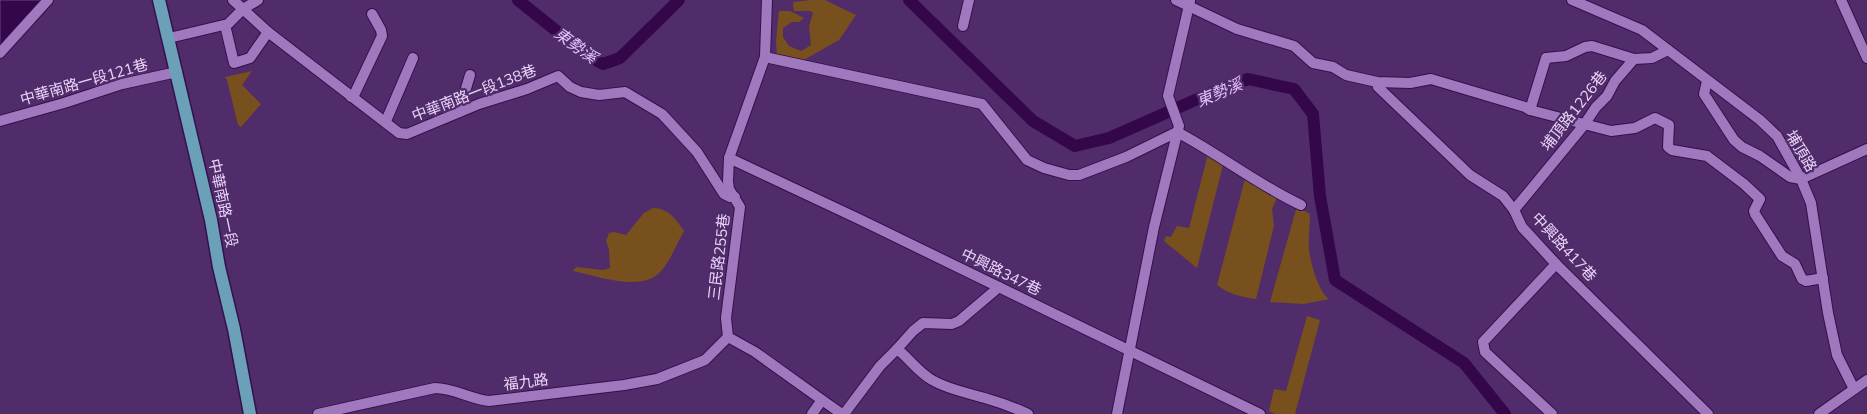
<svg xmlns="http://www.w3.org/2000/svg" width="1867" height="414" viewBox="0 0 1867 414" font-family="Mulish,'Noto Sans TC',sans-serif">
<style>
.green{fill:#77501d}
.water{fill:#34074b;stroke:#6b4580}
.lines{fill:none;stroke-linecap:round;stroke-linejoin:round}
.river{stroke:#34074b;stroke-width:12}
.minor-casing{stroke:#360f4d;stroke-width:12}
.major-casing{stroke:#360f4d;stroke-width:15}
.minor{stroke:#a078bd;stroke-width:10}
.major{stroke:#6aa1b9;stroke-width:12}
.labels{text-anchor:middle;stroke-width:4.5;stroke-linejoin:round;paint-order:stroke}
.street-label{font-size:15px;fill:#ead5fa;stroke:#512c6a}
.water-label{font-size:16px;font-style:italic;fill:#e4c2fe;stroke:#512c6a}
</style>
<rect width="100%" height="100%" fill="#512c6a"/>
<g class="green">
<polygon points="811,0 825,0 856,15 839,40 800,62 777,56 776,41 779,11 790,11 804,18 799,22 792,22 783,28 783,37 789,46 801,51 811,45 809,26 813,13 810,11 794,11 793,2"/>
<polygon points="252,71 242,85 261,104 241,127 238,125 227,80 225,77"/>
<polygon points="1209,150 1224,161 1197,268 1164,241 1166,236 1171,237 1177,226 1189,228"/>
<path d="M1246 175 1277 198 1272 209 1274 226 1256 299C1242 297 1228 294 1217 285Z"/>
<path d="M1297 206 1310 214C1310 226 1308 238 1309 249 1310 262 1319 293 1329 299L1304 304 1270 302Z"/>
<path d="M653 208C668 208 676 219 684 231 677 243 671 260 661 271 643 293 597 276 573 271L576 267 603 270 610 268 609 249 606 241 609 233 614 232 626 235 644 213Z"/>
<polygon points="1307,316 1320,320 1295,414 1275,414 1269,411 1274,389 1286,391"/>
</g>
<polygon class="water" points="0,0 42,0 0,47"/>
<g class="lines">
<g class="river">
<polyline points="518,0 584,53 603,64 620,58 679,0"/>
<polyline points="909,0 1033,121 1075,146 1109,138 1218,90 1248,79 1294,89 1313,114 1320,196 1335,280 1464,363 1505,414"/>
</g>
<defs>
<g id="minor">
<polyline points="233,0 268,32 399,133 407,134 479,104 527,89 558,76 570,87 581,92 599,95 625,92 662,114 697,152 724,194 730,197 735,197"/>
<polyline points="767,0 765,57 729,158 728,181 729,189 740,207 726,318 728,337 755,352 822,400 812,414"/>
<polyline points="1176,0 1237,29 1294,46 1313,63 1333,67 1346,75 1377,82 1410,83 1431,79 1525,107 1530,110 1611,131 1635,128 1655,118 1669,125 1668,147 1672,150 1707,156 1744,184 1760,199 1754,211 1755,214 1782,256 1795,264 1802,279 1806,281 1823,278"/>
<polyline points="1572,0 1642,30 1760,120 1777,136 1801,179 1811,203 1828,313 1837,355 1854,389"/>
<polyline points="1841,0 1867,58"/>
<polyline points="225,25 234,63 250,58 268,32"/>
<polyline points="963,26 969,0"/>
<polyline points="169,38 228,24 243,9 258,0"/>
<polyline points="0,53 48,0"/>
<path d="M765 57 982 104 1027 160 1044 168 1069 175H1079L1126 157 1177 132C1219 154 1258 185 1301 205"/>
<polyline points="1707,81 1704,94 1734,140 1742,147 1760,156 1790,177 1801,179 1867,149"/>
<polyline points="1377,82 1378,87 1470,175 1503,196 1514,210 1522,227 1556,264 1708,414"/>
<polyline points="351,97 355,93 382,36 381,30 372,14"/>
<polyline points="1530,110 1546,58 1566,56 1585,47 1592,46 1634,59"/>
<polyline points="459,112 470,75"/>
<polyline points="0,121 64,103 122,84 177,72"/>
<polyline points="386,121 413,58"/>
<polyline points="729,158 861,220 1260,414"/>
<polyline points="1514,210 1584,125 1596,107 1607,96 1615,81 1634,59 1652,58 1668,50"/>
<polyline points="897,349 913,331 923,323 952,324 959,321 999,287"/>
<polyline points="822,400 842,414"/>
<path d="M318 414 435 388C453 388 471 399 489 401L624 385 657 379 705 360 728 337"/>
<path d="M844 414 880 366 897 349C909 358 918 372 932 380 949 390 969 393 988 399 1002 403 1015 408 1028 414"/>
<polyline points="1117,414 1154,227 1179,126 1168,96 1190,1"/>
<polyline points="1552,414 1485,352 1483,342 1556,264"/>
<polyline points="1819,414 1867,380"/>
</g>
<polyline id="major" points="159,0 211,220 219,267 234,329 250,414"/>
</defs>
<use href="#minor" class="minor-casing"/>
<use href="#major" class="major-casing"/>
<use href="#minor" class="minor"/>
<use href="#major" class="major"/>
</g>
<g class="labels">
<g class="street-label">
<text transform="translate(84 82) rotate(-16)" y="5">中華南路一段121巷</text>
<text transform="translate(474 93) rotate(-21)" y="5">中華南路一段138巷</text>
<text transform="translate(1574 111) rotate(-52)" y="5">埔頂路1226巷</text>
<text transform="translate(1801 151) rotate(59)" y="5">埔頂路</text>
<text transform="translate(223 203) rotate(78)" y="5">中華南路一段</text>
<text transform="translate(1564 247) rotate(47)" y="5">中興路417巷</text>
<text transform="translate(719 257) rotate(-83)" y="5">三民路255巷</text>
<text transform="translate(1001 272) rotate(26)" y="5">中興路347巷</text>
<text transform="translate(526 382) rotate(-7)" y="5">福九路</text>
</g>
<g class="water-label">
<text transform="translate(576 45) rotate(36)" y="6">東勢溪</text>
<text transform="translate(1219 92) rotate(-23)" y="6">東勢溪</text>
</g>
</g>
</svg>
